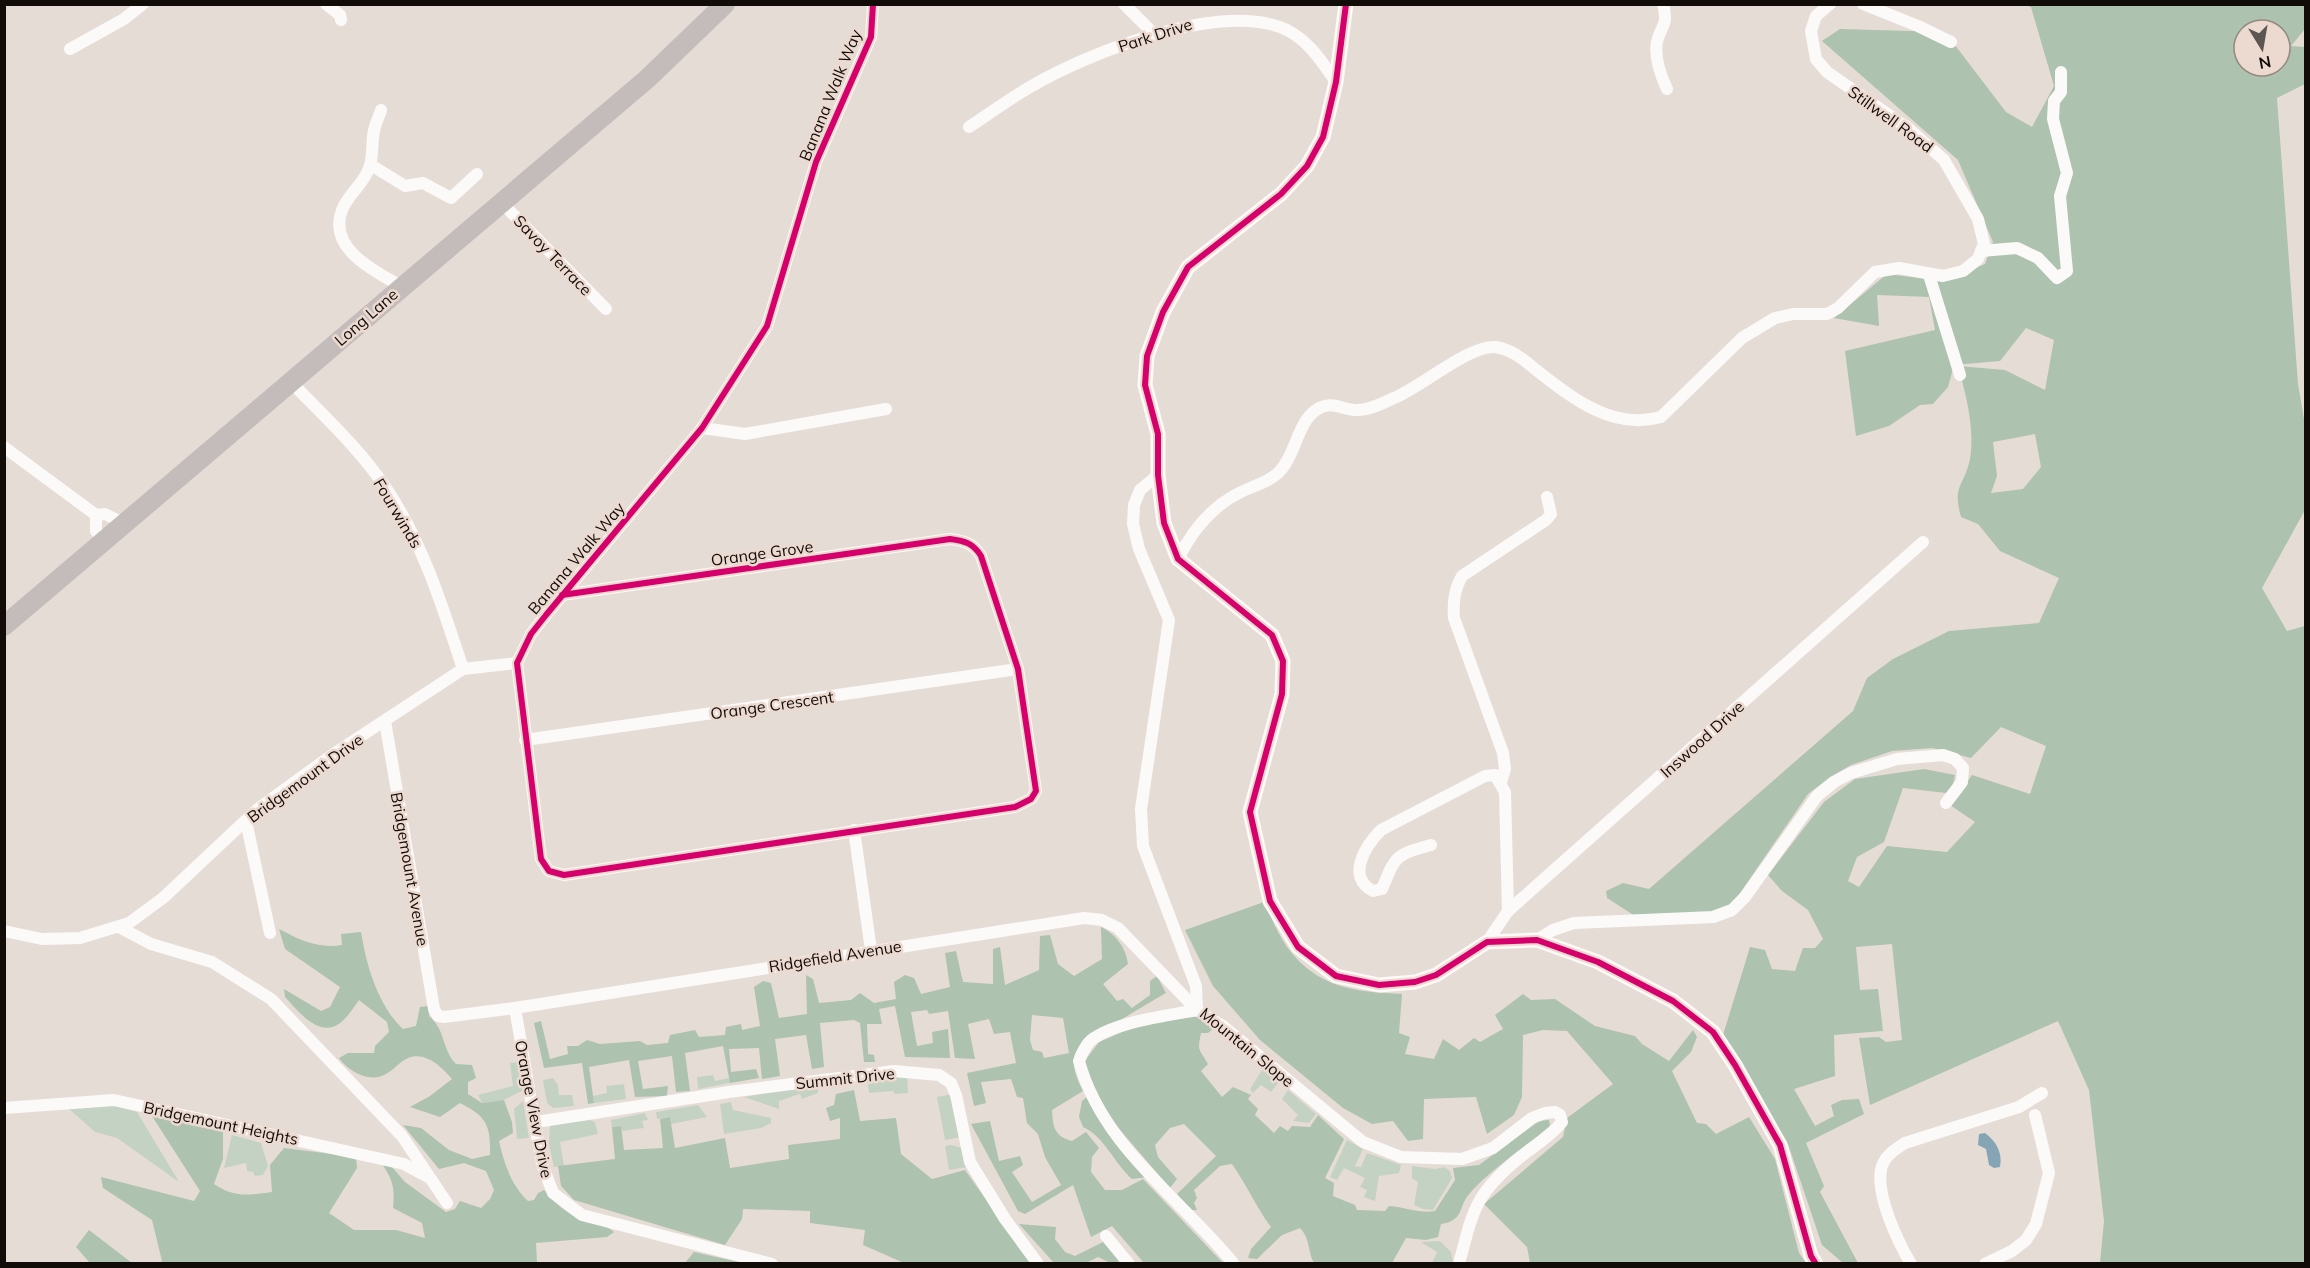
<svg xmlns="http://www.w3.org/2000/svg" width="2310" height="1268" viewBox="0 0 2310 1268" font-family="Mulish,sans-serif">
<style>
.green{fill:#c4d2c3}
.forest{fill:#adc2af;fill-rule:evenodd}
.water{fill:#85a5b4}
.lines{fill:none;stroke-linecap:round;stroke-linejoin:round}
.minor{stroke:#fbfaf9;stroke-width:12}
.tertiary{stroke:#fbfaf9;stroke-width:15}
.primary{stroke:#c4bcbb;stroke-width:20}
.cycleway-casing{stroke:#ecdad0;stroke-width:10}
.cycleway{stroke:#d6006c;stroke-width:6}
.labels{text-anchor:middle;stroke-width:5;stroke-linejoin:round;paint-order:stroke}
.street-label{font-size:16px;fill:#120c09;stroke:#ecdad0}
</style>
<rect width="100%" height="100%" fill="#e6dcd6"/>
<g class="green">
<polygon points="520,1062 525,1089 504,1100 482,1103 478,1095 513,1086 510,1063"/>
<polygon points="1261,1066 1279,1082 1271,1092 1261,1085 1253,1093 1250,1089 1262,1070"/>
<polygon points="713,1075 715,1081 729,1078 730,1083 698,1089 697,1077"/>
<polygon points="907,1075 908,1093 895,1094 893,1091 869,1093 867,1078"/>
<polygon points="553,1078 558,1085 559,1095 572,1095 574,1106 553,1108 547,1103 543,1080"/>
<polygon points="624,1084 626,1099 594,1103 593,1096 607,1093 606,1086"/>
<polygon points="818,1085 818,1093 802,1099 800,1094 779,1101 779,1109 744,1097"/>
<polygon points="1288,1090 1316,1114 1309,1123 1293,1121 1298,1115 1282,1099"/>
<polygon points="953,1094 961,1137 945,1140 937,1097"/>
<polygon points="523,1101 529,1138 517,1139 514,1109"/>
<polygon points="731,1102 733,1110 771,1118 771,1123 761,1128 724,1134 720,1104"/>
<polygon points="107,1104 137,1112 179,1182 117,1138 95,1132 67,1107"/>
<polygon points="698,1105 707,1117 671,1124 670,1117 657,1119 656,1112"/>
<polygon points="645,1113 648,1120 642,1121 644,1128 622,1131 621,1126 612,1127 611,1120"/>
<polygon points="590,1120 595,1122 598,1134 560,1142 564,1166 554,1167 549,1144 550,1125"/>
<polygon points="232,1135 261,1143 268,1166 263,1175 255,1176 253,1172 247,1171 246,1163 224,1168"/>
<polygon points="1347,1140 1363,1149 1355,1166 1361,1167 1367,1153 1401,1165 1399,1173 1379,1176 1375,1201 1364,1197 1367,1190 1360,1187 1365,1178 1344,1168 1337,1180 1330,1177"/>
<polygon points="951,1145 962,1148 967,1167 949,1170 945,1146"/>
<polygon points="1412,1166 1435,1169 1444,1167 1450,1171 1452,1178 1433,1210 1423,1209 1414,1205 1418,1182 1412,1178"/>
<polygon points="1440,1241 1451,1252 1453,1263 1432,1263 1437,1252 1421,1242"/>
</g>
<g class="forest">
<path d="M2023 5H2305V29L2291 46 2305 47V84L2277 98 2298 384 2305 425V510L2262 588 2287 631 2305 626V1263H2100L2104 1221 2089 1090 2058 1021 1870 1105 1859 1038 1879 1037 1886 1042 1902 1040 1892 944 1856 947 1860 990 1878 989 1883 1031 1834 1035 1835 1076 1794 1089 1815 1126 1834 1116 1831 1105 1842 1100 1859 1099 1864 1114 1806 1143 1824 1186 1820 1192 1858 1263H1843L1822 1245 1788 1144 1723 1035 1750 947 1765 950 1772 969 1795 971 1803 948H1815L1823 939 1808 910 1782 891 1768 875 1824 802 1855 779 1924 769 1955 775 1953 785 1946 793 1903 788 1884 842 1857 857 1848 881 1859 887 1887 846 1947 852 1975 822 1950 805 1972 775 2030 794 2046 746 2001 727 1971 758 1932 748 1892 751 1851 765 1830 777 1808 794 1740 893 1728 907 1711 913 1635 916 1607 898 1606 891 1623 883 1649 889 1853 711 1867 678 1893 659 1949 631 2039 623 2059 578 2000 551 1978 524 1961 517C1952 485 1964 487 1970 459 1975 428 1966 395 1958 366L2005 370 2045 390 2054 340 2026 328 2000 361 1954 365 1948 387 1933 404 1920 405 1889 426 1856 436 1845 351 1935 330 1929 297 1877 295 1879 326 1834 318 1887 274 1943 281 1985 264 1993 242 1958 160 1822 41 1840 29 1945 32 2006 112 2032 127 2054 86 2031 7ZM2244 30H2280V66H2244ZM2035 434 2041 467 2023 489 1991 493 1997 476 1993 442Z"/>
<path d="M1264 902C1271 917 1278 934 1287 947 1317 988 1355 992 1402 994L1399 1033 1410 1037 1405 1054 1434 1059 1443 1039 1459 1050 1474 1038 1480 1042 1503 1029 1495 1015 1523 994 1531 1000 1555 999 1595 1026 1635 1036 1642 1044 1669 1061 1693 1030 1697 1037 1691 1052 1672 1071 1697 1123 1706 1124 1716 1134 1749 1117 1775 1159 1799 1253 1806 1263H1530L1527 1247 1484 1204 1563 1137 1567 1118 1613 1084 1567 1031 1543 1030 1523 1035 1522 1097 1514 1115 1487 1134 1476 1097 1424 1099 1423 1139 1408 1141 1393 1121 1372 1124 1343 1108 1260 1040 1213 986 1185 930Z"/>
<path d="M1101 927C1116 934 1126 948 1128 964L1103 984 1117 1001 1123 999 1132 1008 1150 995V981L1157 976 1166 993C1150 1002 1134 1012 1117 1022 1084 1041 1060 1047 1083 1091L1052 1110C1053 1127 1054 1136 1072 1141L1086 1132 1099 1148 1092 1157 1091 1172 1105 1190H1122L1143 1179 1223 1263H1144L1112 1226 1091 1237 1073 1185 1025 1214 1018 1211 971 1124 990 1121 999 1161 1020 1156 1023 1165 1012 1172 1032 1202 1061 1185 1045 1157 1038 1134 1027 1123 1023 1098 1017 1097 1011 1079 981 1082 986 1103 974 1106 967 1073 1016 1063 1010 1032 994 1034 989 1019 968 1024 975 1059 955 1058 948 1011 929 1014 927 1010 911 1012 917 1046 933 1043 932 1032 948 1029 950 1058 905 1057 895 1006 879 1009 882 1024H867L868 1054 874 1055 875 1062H864L860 1023 854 1020 820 1023 824 1067 812 1069 806 1035 775 1039 780 1076 762 1079 759 1048 729 1049 731 1072 756 1069 759 1078 730 1083 723 1046 685 1053 690 1091 676 1092 672 1056 638 1061 643 1089 668 1086 667 1096 635 1097 629 1060 589 1067 594 1103 588 1104 582 1063 544 1068 534 1023 541 1021 550 1059 568 1054 567 1046H578L587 1040 600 1044 640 1041 647 1045 668 1043 670 1035 695 1030 699 1037 725 1035 726 1027 741 1024 742 1030 760 1026 754 987 763 981 771 983 779 1018 807 1014 806 975 813 979 819 1003 851 1000 860 993 874 1003 896 999 894 982 905 975 914 978 921 994 950 987 945 953 956 951 963 982 993 984V949L1000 947 1005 985 1039 970 1040 936 1050 935 1058 964 1074 976 1102 959ZM1032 1015 1063 1018 1069 1053 1044 1058 1042 1052 1033 1050 1030 1040Z"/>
<path d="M279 929C300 940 318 949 342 945L341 934 361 932C366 964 378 1006 403 1029L416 1026 420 1007 428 1006 429 1016C446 1030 441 1048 456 1064L472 1065 476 1078 468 1082V1094L482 1103 504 1100 512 1122 513 1133 499 1141C504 1163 511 1185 528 1201L534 1200 538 1193 544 1190C554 1202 568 1215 583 1220 595 1224 604 1224 614 1232L607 1237 536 1243 537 1262 534 1263H159L162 1261 152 1220 103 1188 101 1177 194 1201 200 1191 152 1116 223 1132V1159L214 1184C234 1198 249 1195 272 1192L270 1165 284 1148 356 1157 357 1168 329 1213 354 1230H396L425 1238 422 1223 393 1208C395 1188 393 1180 382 1164L391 1166 405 1182 446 1212 455 1209 460 1201 481 1208 490 1199 494 1190 486 1171 464 1163 439 1169 403 1125 421 1128 449 1150 472 1159 490 1155C491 1125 486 1116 460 1103L440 1117 410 1107 430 1096 452 1079C442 1067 425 1051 408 1058 399 1062 393 1071 384 1075 368 1083 347 1070 339 1058L348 1053H374L375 1046 389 1032 387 1022 359 1000C354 1007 348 1017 340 1023 319 1039 298 1011 285 997L284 989 321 1011 330 1007 340 987 285 949Z"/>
<path d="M1190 1015 1200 1018 1213 1029 1208 1033H1201C1197 1052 1199 1048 1208 1064L1201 1071 1222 1097 1233 1087 1251 1095 1248 1099 1258 1109 1255 1115 1274 1133 1280 1126 1288 1131 1292 1126 1310 1127 1318 1115 1344 1139 1325 1178 1334 1183 1333 1196 1355 1205 1357 1210 1385 1211 1389 1206C1405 1207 1421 1214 1435 1211L1455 1180 1453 1168 1479 1165 1539 1121 1549 1120 1550 1126C1525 1147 1491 1169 1470 1193 1457 1208 1465 1220 1441 1224L1438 1237 1426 1240 1406 1238 1392 1263H1314C1307 1250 1311 1240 1300 1228L1282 1235 1257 1259 1248 1258 1251 1249 1271 1227C1256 1207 1247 1185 1232 1164L1220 1166 1194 1190 1197 1198 1194 1203 1197 1210H1190L1177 1194 1216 1156 1184 1124 1170 1128 1155 1145 1158 1157 1177 1179 1170 1188 1102 1109 1084 1062 1099 1042 1141 1024Z"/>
<polygon points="854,1090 860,1121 896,1118 901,1154 932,1179 965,1170 1031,1263 904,1263 863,1245 865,1230 810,1223 810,1211 743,1209 742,1219 725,1245 574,1200 561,1186 558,1166 615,1159 612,1127 621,1126 624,1150 663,1148 660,1119 670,1117 675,1148 725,1138 730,1168 789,1159 788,1145 840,1139 840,1118 830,1121 826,1108 834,1105 836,1094"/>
<path d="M1087 1097 1148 1177 1132 1179C1114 1163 1104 1136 1083 1127L1079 1117 1082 1101Z"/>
<polygon points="1019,1224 1056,1227 1055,1239 1065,1252 1075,1256 1105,1241 1123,1261 1110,1263 1098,1257 1086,1263 1054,1263"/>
<polygon points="89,1230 132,1263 90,1263 76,1247"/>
<polygon points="694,1252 743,1263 685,1263"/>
</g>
<path class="water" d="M1985 1133C1996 1141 2003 1153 2000 1167L1994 1168 1989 1165 1986 1149 1978 1145 1979 1134Z"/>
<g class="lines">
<g class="minor">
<polyline points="326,4 340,15 341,20"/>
<polyline points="1124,4 1153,33"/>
<path d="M1663 4C1669 27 1660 26 1657 42 1654 57 1661 76 1667 89"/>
<polyline points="1863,4 1918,26 1951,42"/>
<polyline points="70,49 124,19 143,4"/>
<path d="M381 110C379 117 375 124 374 131 371 143 374 156 369 168 364 184 348 194 342 210 327 249 376 272 401 286"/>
<path d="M969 127C989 114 1009 99 1030 87 1089 52 1223 0 1287 30 1310 42 1322 62 1336 82"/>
<polyline points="371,165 405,186 423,183 451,198 477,174"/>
<polyline points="500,201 606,309"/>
<polyline points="1981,251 2017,248 2038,258 2057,278 2067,271 2060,196 2067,173 2053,119 2054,101 2061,92 2061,72"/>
<polyline points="1929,275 1960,375"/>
<path d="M290 381C324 416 361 450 388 491 424 546 443 608 463 669"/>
<polyline points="702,428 745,434 886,409"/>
<polyline points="4,447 96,515 105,514 123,523"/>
<polyline points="1158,475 1140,490 1134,505 1133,524 1139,549 1169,620 1141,809 1143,846 1196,986 1197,1010"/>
<polyline points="96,515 96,531 103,540"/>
<path d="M1178 559C1192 531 1211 507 1239 493 1252 486 1268 483 1279 472 1296 455 1297 423 1316 410 1331 400 1340 409 1355 410 1368 411 1383 403 1394 398 1420 388 1469 345 1495 347 1511 349 1523 359 1535 369 1571 397 1612 431 1661 417L1742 338 1775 318 1793 314H1827L1838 308 1875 272 1899 268 1943 276 1963 271 1978 259 1984 244 1978 219 1944 160 1909 129 1827 72 1816 59 1811 31 1816 16 1830 4"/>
<path d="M562 595 950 539C965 541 973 543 981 556L1018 669 1036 791 1031 799 1015 807 564 875 549 871 541 859 517 663 531 634 546 615 702 428 767 326 816 162 871 37 873 4"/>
<path d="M385 721 434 1009 438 1016 444 1017 515 1008 1084 918 1102 920 1118 928 1197 1010 1223 1026 1363 1142 1401 1157 1462 1159 1493 1148 1532 1118 1545 1113 1555 1112 1560 1115 1562 1122C1550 1137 1534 1146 1519 1158 1475 1194 1473 1210 1459 1264"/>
<polyline points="525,740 1018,669"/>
<path d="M1501 782 1505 769 1503 753 1454 618C1453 603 1454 590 1462 576L1546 520 1551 514 1547 497"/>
<polyline points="246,821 270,933"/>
<polyline points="854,830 871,950"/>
<path d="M1431 845C1395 855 1396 855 1382 889L1373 891C1346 877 1365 846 1381 830L1485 776 1495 775 1505 792 1508 911"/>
<polyline points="119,927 151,944 212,962 271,999 402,1136 447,1203"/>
<polyline points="4,931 42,939 80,938 129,923 163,898 259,808 332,755 463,669 517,663"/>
<polyline points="1537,940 1553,930 1574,923 1713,917 1732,910 1745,897 1817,796 1834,782 1851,773 1897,759 1943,755 1955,759 1963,768 1962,782 1946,803"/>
<polyline points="1487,942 1508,911 1923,542"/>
<polyline points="515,1008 542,1164 553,1193 582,1215 772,1264"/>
<path d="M1197 1010C1166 1016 1120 1021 1094 1038 1086 1043 1082 1053 1079 1061 1102 1146 1181 1199 1234 1264"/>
<polyline points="4,1108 114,1100 404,1164 428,1177"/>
<polyline points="536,1122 729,1092 894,1071 939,1075 951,1083 956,1095 970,1162 1005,1219 1038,1264"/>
<polyline points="1106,1236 1129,1264"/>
<path d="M1911 1264C1898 1242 1876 1196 1881 1170 1883 1157 1894 1150 1905 1143L2019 1107 2042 1093"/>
<polyline points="1985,1264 2012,1251 2026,1240 2036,1224 2049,1173 2035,1115"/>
</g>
<polyline class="tertiary" points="1346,4 1336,82 1323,137 1307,166 1281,194 1188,267 1163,312 1147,356 1145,385 1158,434 1158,475 1164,523 1178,559 1272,635 1283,661 1282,694 1250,812 1270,901 1298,947 1336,976 1379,985 1415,982 1436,975 1487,942 1537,940 1598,962 1673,1001 1713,1032 1735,1065 1780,1145 1811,1256 1816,1264"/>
<polyline class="primary" points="4,626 647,79 725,4"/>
<defs>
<g id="cycleway">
<polyline points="1346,4 1336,82 1323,137 1307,166 1281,194 1188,267 1163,312 1147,356 1145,385 1158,434 1158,475 1164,523 1178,559 1272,635 1283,661 1282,694 1250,812 1270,901 1298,947 1336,976 1379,985 1415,982 1436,975 1487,942 1537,940 1598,962 1673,1001 1713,1032 1735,1065 1780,1145 1811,1256 1816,1264"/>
<path d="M562 595 950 539C965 541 973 543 981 556L1018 669 1036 791 1031 799 1015 807 564 875 549 871 541 859 517 663 531 634 546 615 702 428 767 326 816 162 871 37 873 4"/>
</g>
</defs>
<use href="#cycleway" class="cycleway-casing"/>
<use href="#cycleway" class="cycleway"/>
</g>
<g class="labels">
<g class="street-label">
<text transform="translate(1155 35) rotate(-18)" y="6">Park Drive</text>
<text transform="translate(830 95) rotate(-68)" y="6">Banana Walk Way</text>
<text transform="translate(1891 119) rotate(36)" y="6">Stillwell Road</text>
<text transform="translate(553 255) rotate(46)" y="6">Savoy Terrace</text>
<text transform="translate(366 317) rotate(-41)" y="6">Long Lane</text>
<text transform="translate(398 513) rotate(59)" y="6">Fourwinds</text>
<text transform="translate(762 553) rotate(-8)" y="6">Orange Grove</text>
<text transform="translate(576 558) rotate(-50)" y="6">Banana Walk Way</text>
<text transform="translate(772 705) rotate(-8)" y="6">Orange Crescent</text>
<text transform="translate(1702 739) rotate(-42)" y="6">Inswood Drive</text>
<text transform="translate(305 778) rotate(-36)" y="6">Bridgemount Drive</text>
<text transform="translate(410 869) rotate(80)" y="6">Bridgemount Avenue</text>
<text transform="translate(835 956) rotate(-9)" y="6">Ridgefield Avenue</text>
<text transform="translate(1247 1047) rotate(39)" y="6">Mountain Slope</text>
<text transform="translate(845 1078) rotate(-6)" y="6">Summit Drive</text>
<text transform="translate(534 1109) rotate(79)" y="6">Orange View Drive</text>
<text transform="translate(221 1123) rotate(12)" y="6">Bridgemount Heights</text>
</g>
</g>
<rect width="2310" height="1268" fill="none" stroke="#120c09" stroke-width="12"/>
<g transform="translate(2262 48) rotate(169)"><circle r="28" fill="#ecdad0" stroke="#958880" stroke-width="1.5"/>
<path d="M0-4.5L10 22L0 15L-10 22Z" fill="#5c5551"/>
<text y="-9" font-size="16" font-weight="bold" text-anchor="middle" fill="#120c09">N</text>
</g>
</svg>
